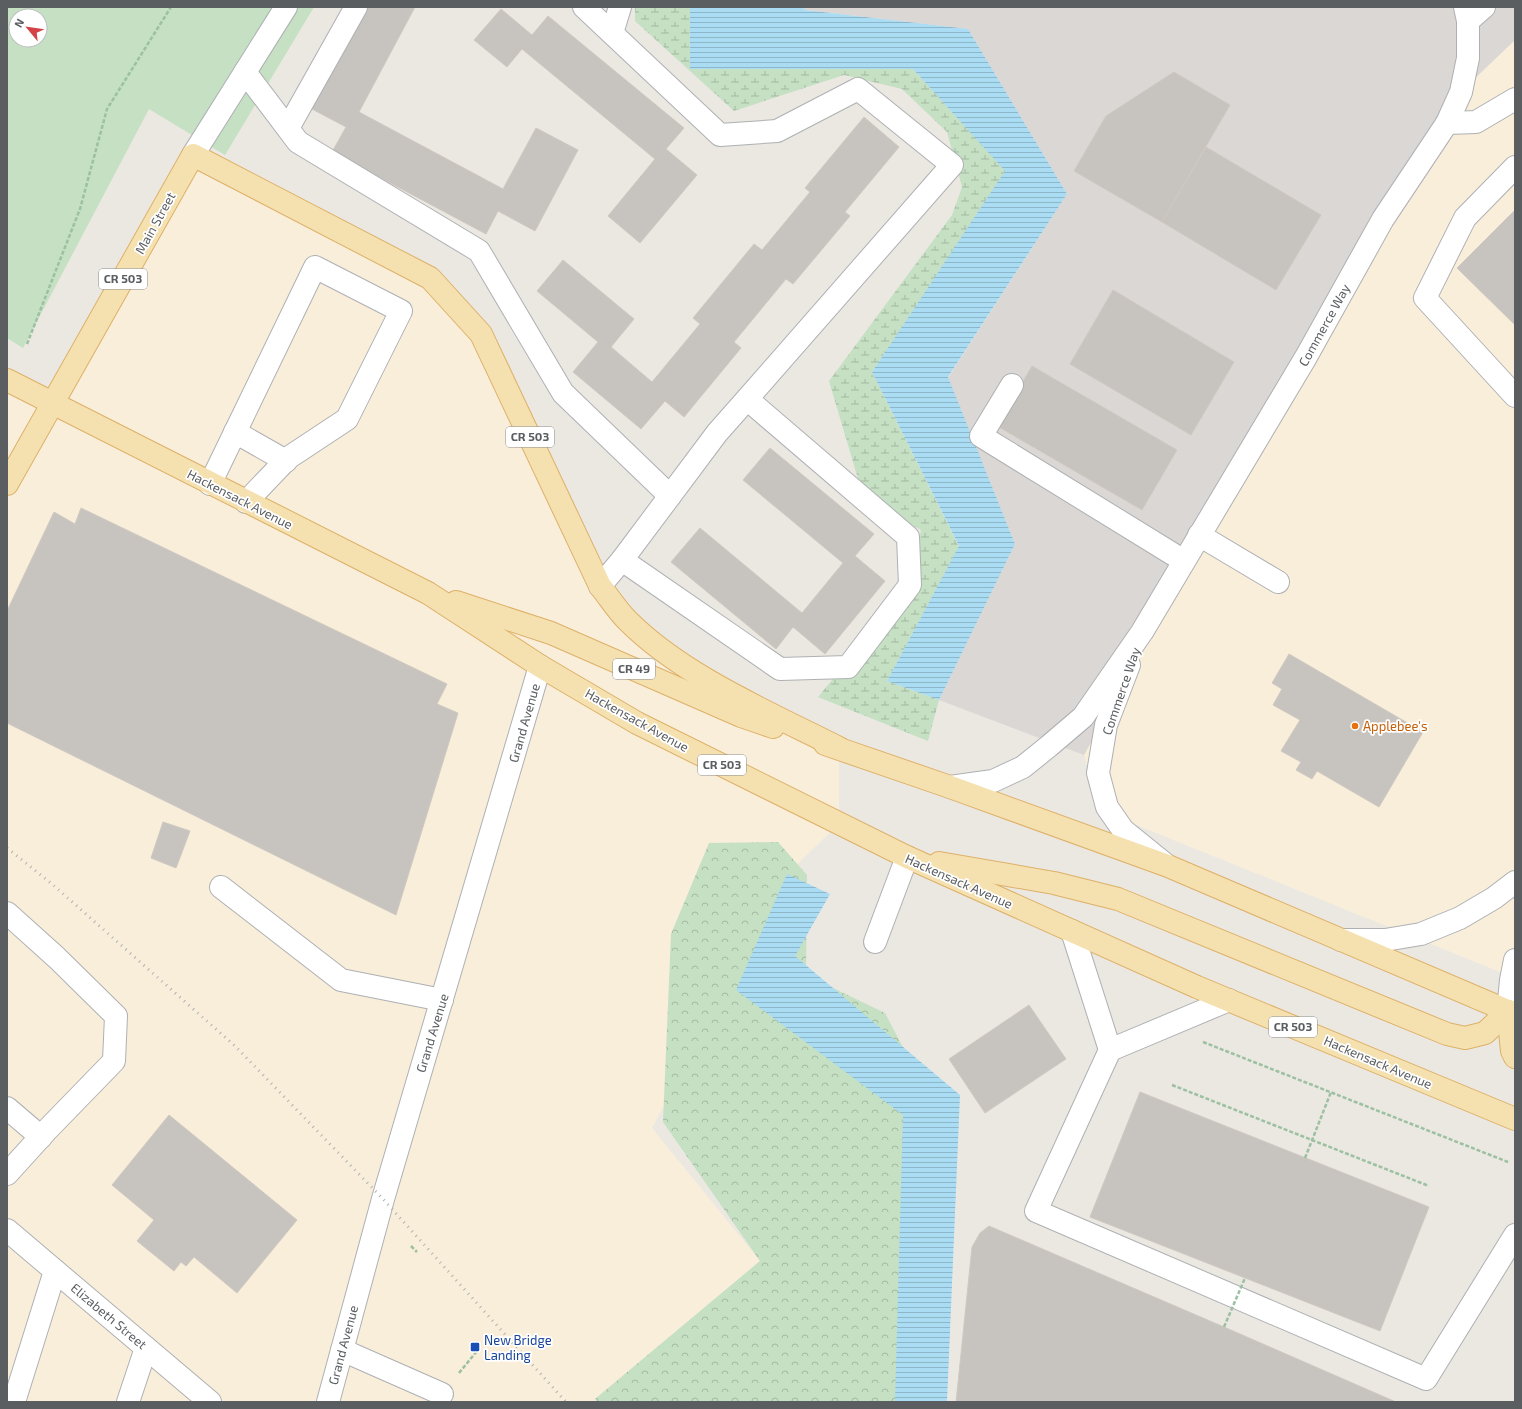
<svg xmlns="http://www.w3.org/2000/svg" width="1522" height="1409" viewBox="0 0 1522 1409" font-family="'Exo 2',sans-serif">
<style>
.commercial{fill:#f9eeda}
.industrial{fill:#dad7d4}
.forest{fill:url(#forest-crowns)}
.wetland{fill:url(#wetland-marsh)}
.park{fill:#c5e0c2;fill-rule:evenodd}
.water{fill:url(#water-rules)}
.building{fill:#c7c3bf;stroke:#cfc9c1}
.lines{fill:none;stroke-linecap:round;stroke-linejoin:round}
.minor-casing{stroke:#aeb0b3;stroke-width:24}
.major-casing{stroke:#deb068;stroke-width:24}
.path{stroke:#9cc0a2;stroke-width:2.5;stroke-dasharray:4 2;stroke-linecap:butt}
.minor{stroke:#fff;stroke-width:22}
.major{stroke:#f4e1af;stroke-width:22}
.rail{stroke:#b0b1b1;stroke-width:3;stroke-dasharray:1 5;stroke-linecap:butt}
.path-bridge{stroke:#9cc0a2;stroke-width:2.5;stroke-dasharray:4 2;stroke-linecap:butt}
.food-dot{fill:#e8710a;stroke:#fff;stroke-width:1.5}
.transit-dot{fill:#1a4fb4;stroke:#fff;stroke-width:1.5}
.labels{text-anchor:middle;stroke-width:3.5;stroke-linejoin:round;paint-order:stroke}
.shield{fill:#fff;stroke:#8c8e90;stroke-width:1}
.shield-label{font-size:12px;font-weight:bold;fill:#5a5e61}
.street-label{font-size:13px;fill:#5a5e61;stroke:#fff}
.food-label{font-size:13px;fill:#c56008;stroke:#fff;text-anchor:start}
.transit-label{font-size:13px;fill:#164399;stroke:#fff;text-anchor:start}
</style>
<defs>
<pattern id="forest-crowns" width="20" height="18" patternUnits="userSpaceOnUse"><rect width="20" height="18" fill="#c5e0c2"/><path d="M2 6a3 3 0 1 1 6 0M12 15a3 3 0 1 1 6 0" fill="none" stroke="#a3b9a1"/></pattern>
<pattern id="wetland-marsh" width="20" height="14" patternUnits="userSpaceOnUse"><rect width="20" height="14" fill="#c5e0c2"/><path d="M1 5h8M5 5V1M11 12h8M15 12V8" fill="none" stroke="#a3b9a1"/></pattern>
<pattern id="water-rules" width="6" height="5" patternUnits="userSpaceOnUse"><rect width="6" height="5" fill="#aadcf3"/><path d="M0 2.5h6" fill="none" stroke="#8db6c8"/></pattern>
</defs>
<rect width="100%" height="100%" fill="#ebe8e2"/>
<g class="commercial">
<polygon points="1515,40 1515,978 1099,810 1084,755 1448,104"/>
<polygon points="193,155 430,278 481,334 626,619 839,748 839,824 787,874 652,1128 760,1261 595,1399 598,1402 7,1402 7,380 53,403"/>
</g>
<polygon class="industrial" points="803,7 1515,7 1515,40 1448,104 1084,755 939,700 1015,544 948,378 1067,194 968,29 805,10"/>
<polygon class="forest" points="778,842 807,875 806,975 885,1013 955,1147 932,1402 598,1402 595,1399 760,1261 663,1122 671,934 709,843"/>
<polygon class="wetland" points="635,7 690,7 690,69 913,69 1006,171 872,372 959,547 887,681 939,700 928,741 818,697 911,584 921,530 864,499 829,381 952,215 962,187 947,132 902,89 844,75 734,111 635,21"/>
<path class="park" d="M7 7H314L225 155 149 109 23 348 7 338ZM16 16H40V40H16Z"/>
<g class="water">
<polygon points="690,7 803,7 805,10 968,29 1067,194 948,377 1015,544 939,700 887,681 959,546 872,372 1005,171 913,69 690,69"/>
<polygon points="787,874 830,894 795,956 960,1095 947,1402 895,1402 903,1115 736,990"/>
</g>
<g class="building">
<polygon points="364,7 415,7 359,112 503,189 536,128 578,150 535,231 498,211 486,234 332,152 346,127 310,108"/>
<polygon points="501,9 532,35 548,16 684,128 666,149 697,175 640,243 608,216 655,159 522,49 507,67 474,40"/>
<polygon points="1174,72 1230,105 1162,222 1074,171 1106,116"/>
<polygon points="864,117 899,147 845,212 850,216 793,284 786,279 734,342 741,348 684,417 665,401 641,429 573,372 598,342 537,291 563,260 634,319 611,347 652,382 700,324 693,318 754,244 762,250 810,192 805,188"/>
<polygon points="1206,147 1321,215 1276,290 1162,222"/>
<polygon points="1515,210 1515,325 1457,268"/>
<polygon points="1113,290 1234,362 1191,435 1070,364"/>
<polygon points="1032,366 1177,450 1142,510 997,426"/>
<polygon points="770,448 874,534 855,556 885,581 825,654 793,627 776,649 671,562 700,528 802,613 843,563 743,480"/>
<polygon points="81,508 447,684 437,704 458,713 396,915 7,723 7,611 54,512 75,524"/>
<polygon points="1289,654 1423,732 1379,807 1317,771 1312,779 1296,770 1301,762 1281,751 1300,720 1273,705 1282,689 1272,683"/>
<polygon points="163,822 190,831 176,868 151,858"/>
<polygon points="1029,1005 1066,1059 985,1113 949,1059"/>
<polygon points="1140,1092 1429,1207 1380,1331 1090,1217"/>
<polygon points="169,1115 297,1220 237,1293 194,1257 186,1266 181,1262 174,1271 137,1241 154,1220 112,1185"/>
<polygon points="989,1226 1224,1327 1396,1402 956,1402 972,1247 980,1233"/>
</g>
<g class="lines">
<defs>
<g id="minor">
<polyline points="584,7 720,135 777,131 858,89 952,165 747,399 717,433 622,560 780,669 848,667 910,585 908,537 747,399"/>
<polyline points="1468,21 1484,7"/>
<polyline points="612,33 620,7"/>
<polyline points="245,72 298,142 479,251 563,393 670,496"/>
<polyline points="1447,123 1476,122 1515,99"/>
<polyline points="288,128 356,7"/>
<polyline points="193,155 286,7"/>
<polyline points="1515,167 1465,218 1425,298 1515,396"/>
<polyline points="1012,385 981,436 1184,561"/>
<polyline points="235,432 286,461"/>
<polyline points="210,484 315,267 401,311 347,419 288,458 246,502"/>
<polyline points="1199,535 1278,582"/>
<polyline points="600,586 622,560"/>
<polyline points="1129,665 1106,725 1098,773 1107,807 1123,830 1165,864"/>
<polyline points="950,787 993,781 1023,767 1049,746 1083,717 1142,632 1306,357 1383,219 1447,123 1461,92 1468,58 1468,21 1465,7"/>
<polyline points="221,887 341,980 442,1000"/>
<polyline points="7,913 57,958 116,1016 114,1061 46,1131 7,1174"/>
<polyline points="1072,931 1110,1050 1229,1000"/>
<polyline points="1341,940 1385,940 1421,934 1460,918 1494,898 1515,882"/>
<polyline points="875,942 907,857"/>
<polyline points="1515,960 1511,980 1508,1011 1515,1009"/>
<polyline points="1110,1050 1036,1211 1426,1379 1515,1235"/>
<polyline points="7,1108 41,1137"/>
<polyline points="7,1230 210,1402"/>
<polyline points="342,1350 442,1394"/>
<polyline points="14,1402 55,1271"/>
<polyline points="128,1402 146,1348"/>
<polyline points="328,1402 383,1199 540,666"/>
</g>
<g id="major">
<polyline points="7,380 428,593 540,666 637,723 907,857 1197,987 1515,1119"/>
<path d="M7 484 193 155 430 278 481 334 600 586C609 597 617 610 627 620 681 675 770 713 839 748"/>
<polyline points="456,602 551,633 741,716 773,727"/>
<polyline points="825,744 950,787 1168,866 1515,1014"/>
<polyline points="939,863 1054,883 1118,899 1447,1034 1465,1038 1485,1033 1508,1011"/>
<polyline points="1508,1011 1512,1051 1515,1057"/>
</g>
</defs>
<use href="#minor" class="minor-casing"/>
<use href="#major" class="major-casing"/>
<g class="path">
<polyline points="27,344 80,209 107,109 171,7"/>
<polyline points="1203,1042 1508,1162"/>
<polyline points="1172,1085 1429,1186"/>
<polyline points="1305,1158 1331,1092"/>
<polyline points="411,1246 417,1252"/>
<polyline points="459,1373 477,1351"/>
</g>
<use href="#minor" class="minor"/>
<use href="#major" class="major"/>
<polyline class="rail" points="7,848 52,884 235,1046 383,1199 566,1402"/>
<polyline class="path-bridge" points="1224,1327 1245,1278"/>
</g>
<circle class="food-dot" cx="1355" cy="726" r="4"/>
<rect class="transit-dot" x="470" y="1342" width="10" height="10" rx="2"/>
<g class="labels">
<g class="shield">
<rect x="99" y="269" width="48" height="20" rx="3"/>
<rect x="506" y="427" width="48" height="20" rx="3"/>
<rect x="613" y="659" width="42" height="20" rx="3"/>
<rect x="698" y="755" width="48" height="20" rx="3"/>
<rect x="1269" y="1017" width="48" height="20" rx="3"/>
</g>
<g class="shield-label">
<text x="123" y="283">CR 503</text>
<text x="530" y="441">CR 503</text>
<text x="634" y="673">CR 49</text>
<text x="722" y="769">CR 503</text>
<text x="1293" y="1031">CR 503</text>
</g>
<g class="street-label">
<text transform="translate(155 223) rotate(-61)" y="5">Main Street</text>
<text transform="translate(1324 325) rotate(-61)" y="5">Commerce Way</text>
<text transform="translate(240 499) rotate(27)" y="5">Hackensack Avenue</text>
<text transform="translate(1121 691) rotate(-71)" y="5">Commerce Way</text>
<text transform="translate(637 720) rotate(29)" y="5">Hackensack Avenue</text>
<text transform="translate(524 723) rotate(-74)" y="5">Grand Avenue</text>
<text transform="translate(959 881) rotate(24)" y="5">Hackensack Avenue</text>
<text transform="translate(432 1033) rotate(-73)" y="5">Grand Avenue</text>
<text transform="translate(1378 1062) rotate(23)" y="5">Hackensack Avenue</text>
<text transform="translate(109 1316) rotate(40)" y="5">Elizabeth Street</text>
<text transform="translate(343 1345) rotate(-75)" y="5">Grand Avenue</text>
</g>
<g class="food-label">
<text x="1363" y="731">Applebee's</text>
</g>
<g class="transit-label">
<text x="484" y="1345">New Bridge<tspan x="484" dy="15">Landing</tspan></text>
</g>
</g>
<rect width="1522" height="1409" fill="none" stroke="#5a5e61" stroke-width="16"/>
<g transform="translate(28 28) rotate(299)"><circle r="19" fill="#ffffff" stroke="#bdbfc0"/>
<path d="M0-3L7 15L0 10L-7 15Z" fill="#d24247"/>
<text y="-6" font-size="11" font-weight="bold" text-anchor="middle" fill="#5a5e61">N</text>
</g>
</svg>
